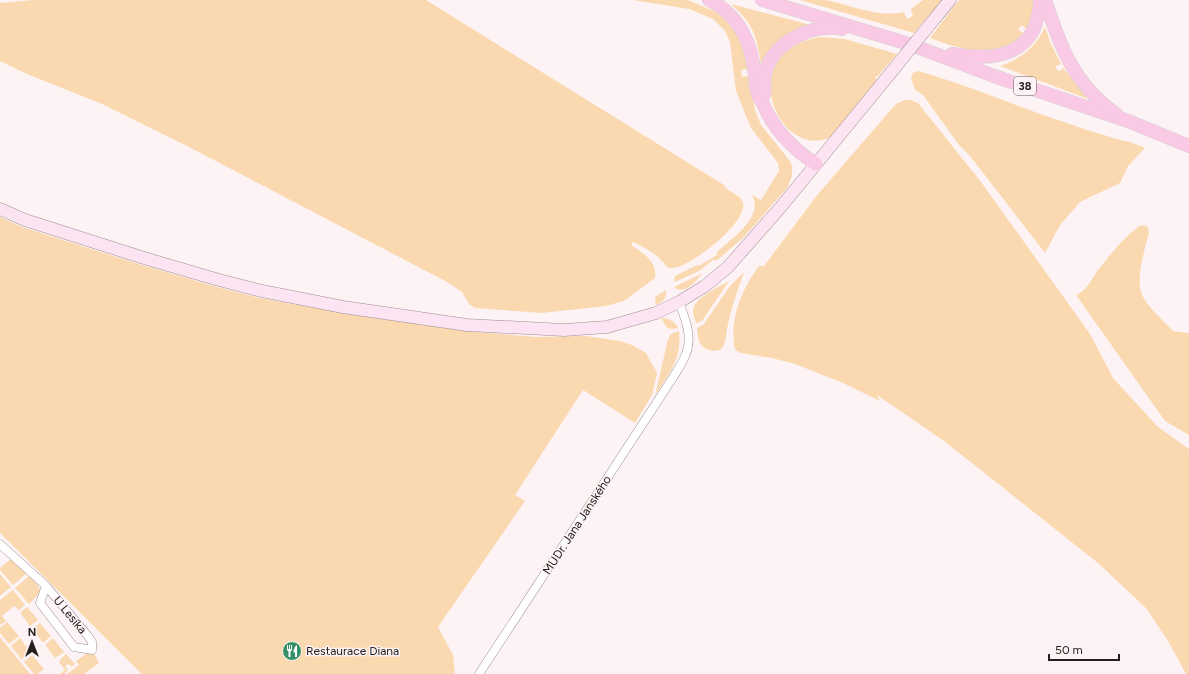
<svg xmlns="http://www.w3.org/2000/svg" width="1189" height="674" viewBox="0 0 1189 674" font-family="Figtree,sans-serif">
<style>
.green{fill:#fad9b1}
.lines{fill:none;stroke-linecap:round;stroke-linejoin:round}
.street-casing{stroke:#9c8f90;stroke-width:9}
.secondary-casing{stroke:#9c8f90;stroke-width:13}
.primary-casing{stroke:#d3d2d2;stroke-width:14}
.street{stroke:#fff;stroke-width:8}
.secondary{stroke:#fce4f2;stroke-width:12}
.primary{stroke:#fac9e5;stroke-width:13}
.secondary-bridge-casing{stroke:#9c8f90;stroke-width:13;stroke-linecap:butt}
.secondary-bridge{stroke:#fce4f2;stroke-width:12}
.labels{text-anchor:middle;stroke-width:3;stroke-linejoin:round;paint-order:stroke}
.shield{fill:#fef3f4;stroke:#665f60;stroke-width:1}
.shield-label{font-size:11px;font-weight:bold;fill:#252020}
.street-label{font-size:12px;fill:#252020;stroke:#fef3f4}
.poi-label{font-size:12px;fill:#252020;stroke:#fef3f4;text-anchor:start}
</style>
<rect width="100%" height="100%" fill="#fef3f4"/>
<g class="green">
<path d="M33 0H426L724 185C728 193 741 194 743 203 748 222 690 268 672 268 667 268 666 266 663 262 655 253 644 247 633 242L631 245C643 253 658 262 655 278L624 301 606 306 542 313 475 308 469 304 462 292 447 282 189 147 102 104 27 74 0 61V3Z"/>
<path d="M633 0H688L716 12 723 17 737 34 742 46 748 69 741 70 742 77 749 76 755 110 761 125 790 161 792 166V176L787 188 743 238 716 261 714 259 699 271 675 282 674 279 675 276 697 265 699 266 717 255V252C728 242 750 226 754 211 756 205 754 200 752 195L761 200 779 171 778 163 751 128 736 91 730 42 725 31 713 19 689 9Z"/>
<path d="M800 0C808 0 817 0 825 0 852 5 876 18 904 12L907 19 913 16 911 9 923 0H942L914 33Z"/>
<path d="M959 0H1033C1033 10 1032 20 1026 29L1022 25 1018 30 1022 32V34C999 62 959 49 930 38Z"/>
<path d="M731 4 811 25C786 32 774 41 761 64 756 34 754 25 731 4Z"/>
<path d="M1045 27 1051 44 1061 64 1056 66V68L1058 71H1060L1063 68 1091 100 1000 66C1021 59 1035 48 1045 27Z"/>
<path d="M820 37 845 39 897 54 879 75 875 77 877 80 831 137C778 162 732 52 820 37Z"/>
<path d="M918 71C968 85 1015 106 1064 122 1078 127 1093 132 1107 136 1122 141 1131 141 1145 148L1128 166 1120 183 1080 202 1060 225 1045 253 970 156 959 145 923 95 915 90 911 78 913 73Z"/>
<path d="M905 100H911L918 103 981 182 1065 299 1090 334 1113 378 1158 427 1189 449V674H1186L1168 641 1146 608 1098 563 944 441 877 395 880 401 843 383 795 364 772 358 741 353 735 350C729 321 741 290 759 266H764L818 194 896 104Z"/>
<polygon points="0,217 22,227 142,265 217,287 260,298 342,313 466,331 536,337 586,336 620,341 632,345 646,353 657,373 652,395 635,423 583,390 515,495 525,501 438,627 453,655 455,674 140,674 141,673 0,533"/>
<path d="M1141 225 1148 227 1149 233C1145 248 1136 277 1141 292 1145 305 1164 321 1173 331L1189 333V435L1165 421 1076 295C1087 291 1092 278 1098 270 1111 254 1124 237 1141 225Z"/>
<path d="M744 272C737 291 731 309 727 329 726 335 726 345 721 349 717 352 710 351 706 349 698 345 698 336 697 328L703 325 730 286Z"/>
<path d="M703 273C695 281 686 296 674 287Z"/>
<path d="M729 281 702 321 696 323C695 320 693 315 693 311 694 297 719 287 729 281Z"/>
<path d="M666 290C667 299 663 302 656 305L655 297Z"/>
<path d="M661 318C669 318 675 321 678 328L672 329 667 328Z"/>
<path d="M679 331C682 360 669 373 655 396L668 339 671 334Z"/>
<polygon points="12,558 27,573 13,585 0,570 0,568"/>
<polygon points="0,574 11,587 0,596"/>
<polygon points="29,576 37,584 40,590 38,595 29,604 15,588"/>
<polygon points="13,590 25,605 19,610 14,606 2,616 6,621 0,625 0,600"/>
<polygon points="27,607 38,620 30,626 21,614 21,612"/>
<polygon points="7,622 19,636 9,644 0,633 0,628"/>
<polygon points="40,623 51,636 44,642 42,642 34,630 34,627"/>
<polygon points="0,637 30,674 0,674"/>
<polygon points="20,638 31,653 22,660 11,646"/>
<polygon points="53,638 64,652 55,658 46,646 46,644"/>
<polygon points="92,650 99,663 84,674 67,674 79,665 76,661"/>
<polygon points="66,654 75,664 72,667 69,664 65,666 68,670 64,674 60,674 65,670 59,662 60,660"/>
<polygon points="32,655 44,669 37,674 34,674 24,662"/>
</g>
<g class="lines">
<defs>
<g id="street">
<polyline points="0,544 46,586 88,636 92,642 92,650 74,647 40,603 46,586"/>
<path d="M479 674 674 376C678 369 683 362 686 354 693 337 685 318 679 302"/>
</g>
<g id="secondary">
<polyline points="936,17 950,0"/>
<polyline points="0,209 25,220 144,258 219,280 262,291 343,307 467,325 564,330 607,327 656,313 679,302 705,286 728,267 780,208 889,75"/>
</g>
<g id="primary">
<path d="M709 0C734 12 748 35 753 62 755 72 755 82 757 92 758 97 762 101 764 106 775 131 793 149 816 164"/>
<polyline points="762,0 909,44 994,76 1128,121 1189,146"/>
<path d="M1045 0C1061 48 1073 83 1116 114"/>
<path d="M952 54C998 62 1038 54 1040 0"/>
<path d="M764 95C765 86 763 75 767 67 778 40 814 23 842 29"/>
</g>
</defs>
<use href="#street" class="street-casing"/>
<use href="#secondary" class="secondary-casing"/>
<use href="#primary" class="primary-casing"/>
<use href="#street" class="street"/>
<use href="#secondary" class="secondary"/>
<use href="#primary" class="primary"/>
<defs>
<polyline id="secondary-bridge" points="889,75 936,17"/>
</defs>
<use href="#secondary-bridge" class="secondary-bridge-casing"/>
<use href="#secondary-bridge" class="secondary-bridge"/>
</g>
<defs>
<symbol id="restaurant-disc" viewBox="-11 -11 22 22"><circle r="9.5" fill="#369167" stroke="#fef3f4"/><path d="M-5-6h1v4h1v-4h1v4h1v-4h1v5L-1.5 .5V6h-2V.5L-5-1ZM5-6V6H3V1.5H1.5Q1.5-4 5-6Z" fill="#fff"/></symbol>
</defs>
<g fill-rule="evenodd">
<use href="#restaurant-disc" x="281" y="640" width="22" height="22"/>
</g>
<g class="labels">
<rect class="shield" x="1014" y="77" width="22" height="18" rx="3"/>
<g class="shield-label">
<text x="1025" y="90">38</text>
</g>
<g class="street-label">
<text transform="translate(577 525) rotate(-57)" y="4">MUDr. Jana Janského</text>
<text transform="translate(70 615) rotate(50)" y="4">U Lesíka</text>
</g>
<g class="poi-label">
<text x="306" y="655">Restaurace Diana</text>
</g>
</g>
<g transform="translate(32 642)" stroke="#fef3f4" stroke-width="3" paint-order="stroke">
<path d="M0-3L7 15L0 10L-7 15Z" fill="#252020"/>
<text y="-6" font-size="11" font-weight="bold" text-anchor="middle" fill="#252020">N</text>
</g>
<path d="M1049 654v6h70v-6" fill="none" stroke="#252020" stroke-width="2"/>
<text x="1055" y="654" font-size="12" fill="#252020" stroke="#fef3f4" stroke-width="3" paint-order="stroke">50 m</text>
</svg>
